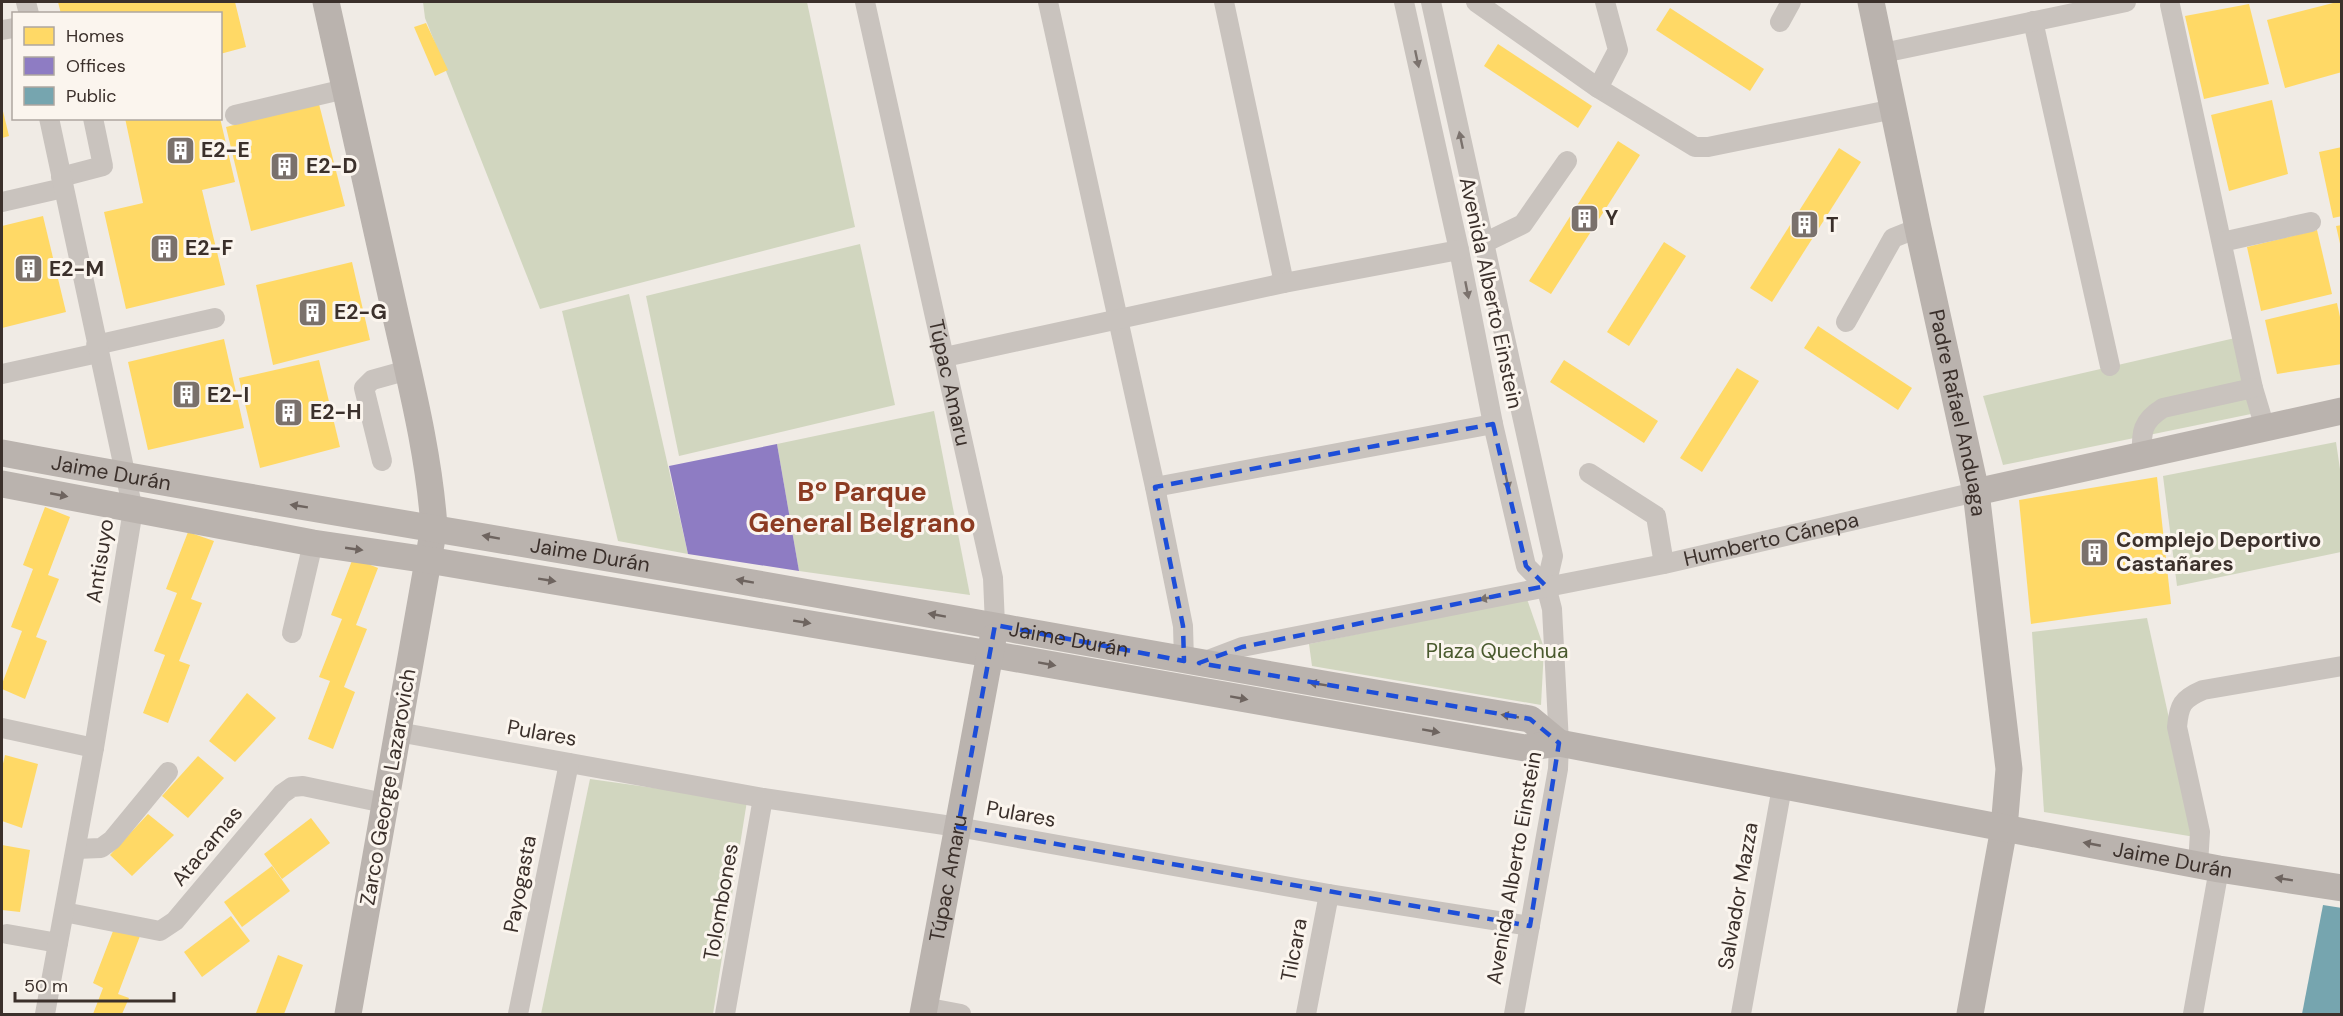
<svg xmlns="http://www.w3.org/2000/svg" width="2343" height="1016" viewBox="0 0 2343 1016" font-family="'DM Sans',sans-serif">
<style>
.green{fill:#d1d6bf}
.homes{fill:#ffd966}
.offices{fill:#8e7cc3}
.public{fill:#76a5af}
.lines{fill:none;stroke-linecap:round;stroke-linejoin:round}
.street{stroke:#c9c3be;stroke-width:20}
.secondary{stroke:#bab3ae;stroke-width:27}
.oneway{fill:#7b726d}
.oneway2{fill:#6e645f}
.marked{fill:none;stroke:#1d4ed8;stroke-width:4.5;stroke-dasharray:12 8;stroke-linejoin:round}
.labels{text-anchor:middle;stroke-width:6;stroke-linejoin:round;paint-order:stroke}
.poi-label{font-size:21px;font-weight:bold;fill:#3b302b;stroke:#fbf5ee;text-anchor:start}
.street-label{font-size:21px;fill:#3b302b;stroke:#fbf5ee}
.park-label{font-size:21px;fill:#4a5a2e;stroke:#fbf5ee}
.district-label{font-size:27px;font-weight:bold;fill:#8c3b22;stroke:#fbf5ee}
</style>
<rect width="100%" height="100%" fill="#f0ebe5"/>
<g class="green">
<polygon points="423,2 807,2 855,227 540,309 425,18"/>
<polygon points="860,244 895,405 679,456 646,296"/>
<polygon points="629,294 688,554 618,541 562,311"/>
<polygon points="2235,338 2251,414 2003,465 1983,396"/>
<polygon points="934,411 970,595 799,571 777,444"/>
<polygon points="2336,442 2341,476 2341,552 2177,586 2163,476"/>
<polygon points="1527,599 1544,648 1541,705 1312,666 1309,644"/>
<polygon points="2147,618 2195,837 2044,812 2032,632"/>
<polygon points="590,779 747,801 713,1014 541,1014"/>
</g>
<g class="homes">
<polygon points="58,2 235,2 246,47 220,54 220,14 61,14"/>
<polygon points="2337,2 2342,2 2342,72 2285,88 2267,20"/>
<polygon points="2249,4 2269,84 2204,99 2185,16"/>
<polygon points="1670,8 1764,69 1750,91 1656,30"/>
<polygon points="426,23 448,70 435,76 414,27"/>
<polygon points="1498,44 1592,106 1578,128 1484,66"/>
<polygon points="2272,100 2288,174 2229,191 2211,115"/>
<polygon points="319,104 345,206 251,231 226,127"/>
<polygon points="2,107 9,136 2,138"/>
<polygon points="125,118 220,118 235,182 202,190 225,285 126,309 104,212 143,203"/>
<polygon points="1618,141 1640,155 1551,294 1529,281"/>
<polygon points="2342,147 2342,216 2333,218 2319,152"/>
<polygon points="1839,148 1861,162 1772,302 1750,288"/>
<polygon points="43,216 66,312 2,328 2,226"/>
<polygon points="2342,225 2342,248 2341,248 2336,226"/>
<polygon points="2317,230 2332,294 2261,311 2247,247"/>
<polygon points="1664,242 1686,256 1629,346 1607,332"/>
<polygon points="352,262 370,340 273,365 256,285"/>
<polygon points="2337,303 2342,326 2342,364 2277,374 2265,320"/>
<polygon points="1818,326 1912,388 1898,410 1804,348"/>
<polygon points="224,339 244,428 148,450 128,362"/>
<polygon points="319,360 340,447 260,468 239,378"/>
<polygon points="1564,360 1658,421 1644,443 1550,382"/>
<polygon points="1737,368 1759,381 1702,472 1680,458"/>
<polygon points="2157,477 2171,604 2031,624 2019,500"/>
<polygon points="724,498 755,503 748,540 720,535 718,543 687,537 697,502 721,507"/>
<polygon points="45,507 70,517 48,575 59,579 36,637 47,641 25,699 2,689 2,684 22,631 11,627 33,569 23,565"/>
<polygon points="188,532 214,541 191,599 202,603 179,661 190,665 168,723 143,713 165,655 154,651 177,593 166,589"/>
<polygon points="353,558 378,568 356,625 367,629 344,687 355,692 333,749 308,739 330,681 319,677 342,619 331,615"/>
<polygon points="247,693 276,718 235,762 209,741"/>
<polygon points="5,755 38,764 22,828 2,821 2,768"/>
<polygon points="198,756 224,778 188,818 162,796"/>
<polygon points="148,814 174,835 132,876 110,855"/>
<polygon points="311,818 330,843 282,879 264,854"/>
<polygon points="2,845 30,850 20,912 2,910"/>
<polygon points="272,866 290,891 242,927 224,902"/>
<polygon points="231,916 250,941 202,977 184,952"/>
<polygon points="115,926 140,936 118,994 129,998 122,1014 93,1014 103,988 93,983"/>
<polygon points="278,955 303,965 284,1014 260,1014 256,1013"/>
</g>
<polygon class="offices" points="777,444 799,571 688,554 669,466"/>
<polygon class="public" points="2323,905 2342,908 2342,1014 2302,1014"/>
<g class="lines">
<g class="street">
<polyline points="26,2 29,14"/>
<path id="s1" d="M865 2 993 578 995 625"/>
<polyline points="1048,2 1155,487 1183,626 1184,661"/>
<polyline points="1224,2 1284,283"/>
<polyline points="1404,2 1459,250 1493,424 1526,566 1546,586 1552,609 1559,743 1558,769 1514,1014"/>
<polyline points="1431,2 1553,556 1546,586"/>
<polyline points="1476,2 1598,88 1695,147 1708,147 1894,109"/>
<polyline points="2170,5 2253,388 2265,428"/>
<polyline points="2033,21 2110,366"/>
<polyline points="1780,22 1791,2"/>
<polyline points="2,30 14,28"/>
<polyline points="1883,53 2126,2"/>
<polyline points="1598,88 1618,50 1605,2"/>
<polyline points="235,115 345,89"/>
<polyline points="61,177 103,166 93,118"/>
<polyline points="2,202 63,188"/>
<polyline points="2222,242 2311,222"/>
<polyline points="1484,243 1523,224 1567,161"/>
<polyline points="1846,322 1893,238 1918,228"/>
<polyline points="96,345 215,318"/>
<polyline points="945,357 1284,283 1459,250"/>
<polyline points="2,374 98,353"/>
<path d="M2142 455C2141 432 2142 421 2163 408L2253 388"/>
<polyline points="382,461 364,388 372,380 408,370"/>
<polyline points="1589,473 1656,516 1664,564"/>
<polyline points="1155,487 1493,424"/>
<polyline points="292,633 313,543"/>
<path id="s2" d="M1200 663 1242 647 1664 564 1976 492"/>
<polyline points="2,728 94,748"/>
<polyline points="398,732 763,798 958,827 1329,894 1530,926"/>
<polyline points="76,849 101,848 112,840 168,772"/>
<path d="M2198 865 2200 832 2177 727C2179 705 2182 699 2203 690L2342 666"/>
<polyline points="64,912 160,931 175,921 282,794 292,787 303,786 384,803"/>
<polyline points="7,934 58,943"/>
<polyline points="924,1007 961,1014"/>
<polyline points="45,1014 94,748 133,510 49,118"/>
<polyline points="518,1014 569,763"/>
<polyline points="725,1014 763,798"/>
<polyline points="1306,1014 1329,894"/>
<polyline points="1741,1014 1782,787"/>
<polyline points="2193,1014 2219,869"/>
</g>
<g class="secondary">
<path d="M326 2C349 104 371 206 394 308 410 380 429 453 434 527L348 1014"/>
<path id="s3" d="M1871 2 1918 228 1976 492 2009 769 2004 828 1970 1014"/>
<path id="s4" d="M2 453C242 498 483 536 724 578 993 625 1261 675 1530 719L1559 743"/>
<path id="s5" d="M2 484 313 543 428 560 990 654 1525 748 1559 743 2219 869 2342 888"/>
<polyline points="1976,492 2342,411"/>
<path id="s6" d="M923 1014 993 638"/>
</g>
</g>
<defs><path id="oneway-solid" d="M-6-.8H1V-3.2L6.5 0L1 3.2V.8H-6Z" transform="scale(1.5)"/></defs>
<g class="oneway">
<use href="#oneway-solid" transform="translate(1417 59) rotate(78)"/>
<use href="#oneway-solid" transform="translate(1461 140) rotate(-102)"/>
<use href="#oneway-solid" transform="translate(1467 290) rotate(79)"/>
<use href="#oneway-solid" transform="translate(1507 481) rotate(77)"/>
<use href="#oneway-solid" transform="translate(1488 598) rotate(169)"/>
</g>
<g class="oneway2">
<use href="#oneway-solid" transform="translate(59 495) rotate(11)"/>
<use href="#oneway-solid" transform="translate(299 506) rotate(-171)"/>
<use href="#oneway-solid" transform="translate(491 537) rotate(-170)"/>
<use href="#oneway-solid" transform="translate(354 549) rotate(8)"/>
<use href="#oneway-solid" transform="translate(547 580) rotate(9)"/>
<use href="#oneway-solid" transform="translate(745 581) rotate(-170)"/>
<use href="#oneway-solid" transform="translate(937 615) rotate(-170)"/>
<use href="#oneway-solid" transform="translate(802 622) rotate(9)"/>
<use href="#oneway-solid" transform="translate(1047 664) rotate(10)"/>
<use href="#oneway-solid" transform="translate(1318 684) rotate(-171)"/>
<use href="#oneway-solid" transform="translate(1239 698) rotate(10)"/>
<use href="#oneway-solid" transform="translate(1510 716) rotate(-171)"/>
<use href="#oneway-solid" transform="translate(1431 731) rotate(10)"/>
<use href="#oneway-solid" transform="translate(2092 844) rotate(-169)"/>
<use href="#oneway-solid" transform="translate(2284 879) rotate(-171)"/>
</g>
<path class="marked" d="M1493 424 1526 566 1546 586 1242 647 1199 663 1530 719 1559 743 1530 926 958 827 995 625 1184 661 1183 626 1155 487Z"/>
<defs>
<symbol id="building-square" viewBox="-11 -11 22 22"><rect x="-9" y="-9" width="18" height="18" rx="4" fill="#7a716c" stroke="#fbf5ee"/><path d="M-4-6H4V6H1V3H-1V6H-4ZM-2.5-4.3h1.7v1.8h-1.7ZM.8-4.3h1.7v1.8H.8ZM-2.5-1h1.7V.8h-1.7ZM.8-1h1.7V.8H.8Z" fill="#fff"/></symbol>
</defs>
<g fill-rule="evenodd">
<use href="#building-square" x="164" y="134" width="33" height="33"/>
<use href="#building-square" x="268" y="150" width="33" height="33"/>
<use href="#building-square" x="1568" y="202" width="33" height="33"/>
<use href="#building-square" x="1788" y="208" width="33" height="33"/>
<use href="#building-square" x="148" y="232" width="33" height="33"/>
<use href="#building-square" x="12" y="252" width="33" height="33"/>
<use href="#building-square" x="296" y="296" width="33" height="33"/>
<use href="#building-square" x="170" y="378" width="33" height="33"/>
<use href="#building-square" x="272" y="396" width="33" height="33"/>
<use href="#building-square" x="2078" y="536" width="33" height="33"/>
</g>
<g class="labels">
<g class="poi-label">
<text x="201" y="157">E2-E</text>
<text x="306" y="173">E2-D</text>
<text x="1605" y="225">Y</text>
<text x="1826" y="232">T</text>
<text x="185" y="255">E2-F</text>
<text x="49" y="276">E2-M</text>
<text x="334" y="319">E2-G</text>
<text x="207" y="402">E2-I</text>
<text x="310" y="419">E2-H</text>
<text x="2116" y="547">Complejo Deportivo<tspan x="2116" dy="24">Castañares</tspan></text>
</g>
<g class="street-label">
<text transform="translate(1491 293) rotate(78)" y="7">Avenida Alberto Einstein</text>
<text dy="7" stroke="none"><textPath href="#s1" startOffset="390">Túpac Amaru</textPath></text>
<text dy="7" stroke="none"><textPath href="#s3" startOffset="420">Padre Rafael Anduaga</textPath></text>
<text dy="7" stroke="none"><textPath href="#s4" startOffset="111">Jaime Durán</textPath></text>
<text dy="7" stroke="none"><textPath href="#s2" startOffset="585">Humberto Cánepa</textPath></text>
<text dy="7" stroke="none"><textPath href="#s4" startOffset="597">Jaime Durán</textPath></text>
<text transform="translate(100 561) rotate(-81)" y="7">Antisuyo</text>
<text dy="7" stroke="none"><textPath href="#s4" startOffset="1083">Jaime Durán</textPath></text>
<text transform="translate(542 733) rotate(10)" y="7">Pulares</text>
<text transform="translate(388 787) rotate(-80)" y="7">Zarco George Lazarovich</text>
<text transform="translate(1021 814) rotate(10)" y="7">Pulares</text>
<text transform="translate(207 846) rotate(-50)" y="7">Atacamas</text>
<text dy="7" stroke="none"><textPath href="#s5" startOffset="2205">Jaime Durán</textPath></text>
<text transform="translate(1514 868) rotate(-80)" y="7">Avenida Alberto Einstein</text>
<text dy="7" stroke="none"><textPath href="#s6" startOffset="138">Túpac Amaru</textPath></text>
<text transform="translate(520 884) rotate(-79)" y="7">Payogasta</text>
<text transform="translate(1738 896) rotate(-80)" y="7">Salvador Mazza</text>
<text transform="translate(721 902) rotate(-80)" y="7">Tolombones</text>
<text transform="translate(1294 950) rotate(-79)" y="7">Tilcara</text>
</g>
<g class="park-label">
<text x="1497" y="658">Plaza Quechua</text>
</g>
<g class="district-label">
<text x="862" y="501">Bº Parque<tspan x="862" dy="31">General Belgrano</tspan></text>
</g>
</g>
<rect width="2343" height="1016" fill="none" stroke="#3b302b" stroke-width="6"/>
<rect x="12" y="12" width="210" height="108" fill="#fbf5ee" stroke="#aea6a0" stroke-width="1.5"/>
<rect x="24" y="27" width="30" height="18" fill="#ffd966" stroke="#aea6a0" stroke-width="1.5"/>
<text x="66" y="42" font-size="18" fill="#3b302b">Homes</text>
<rect x="24" y="57" width="30" height="18" fill="#8e7cc3" stroke="#aea6a0" stroke-width="1.5"/>
<text x="66" y="72" font-size="18" fill="#3b302b">Offices</text>
<rect x="24" y="87" width="30" height="18" fill="#76a5af" stroke="#aea6a0" stroke-width="1.5"/>
<text x="66" y="102" font-size="18" fill="#3b302b">Public</text>
<path d="M15 992v9h159v-9" fill="none" stroke="#3b302b" stroke-width="3"/>
<text x="24" y="992" font-size="18" fill="#3b302b" stroke="#fbf5ee" stroke-width="4.5" paint-order="stroke">50 m</text>
</svg>
